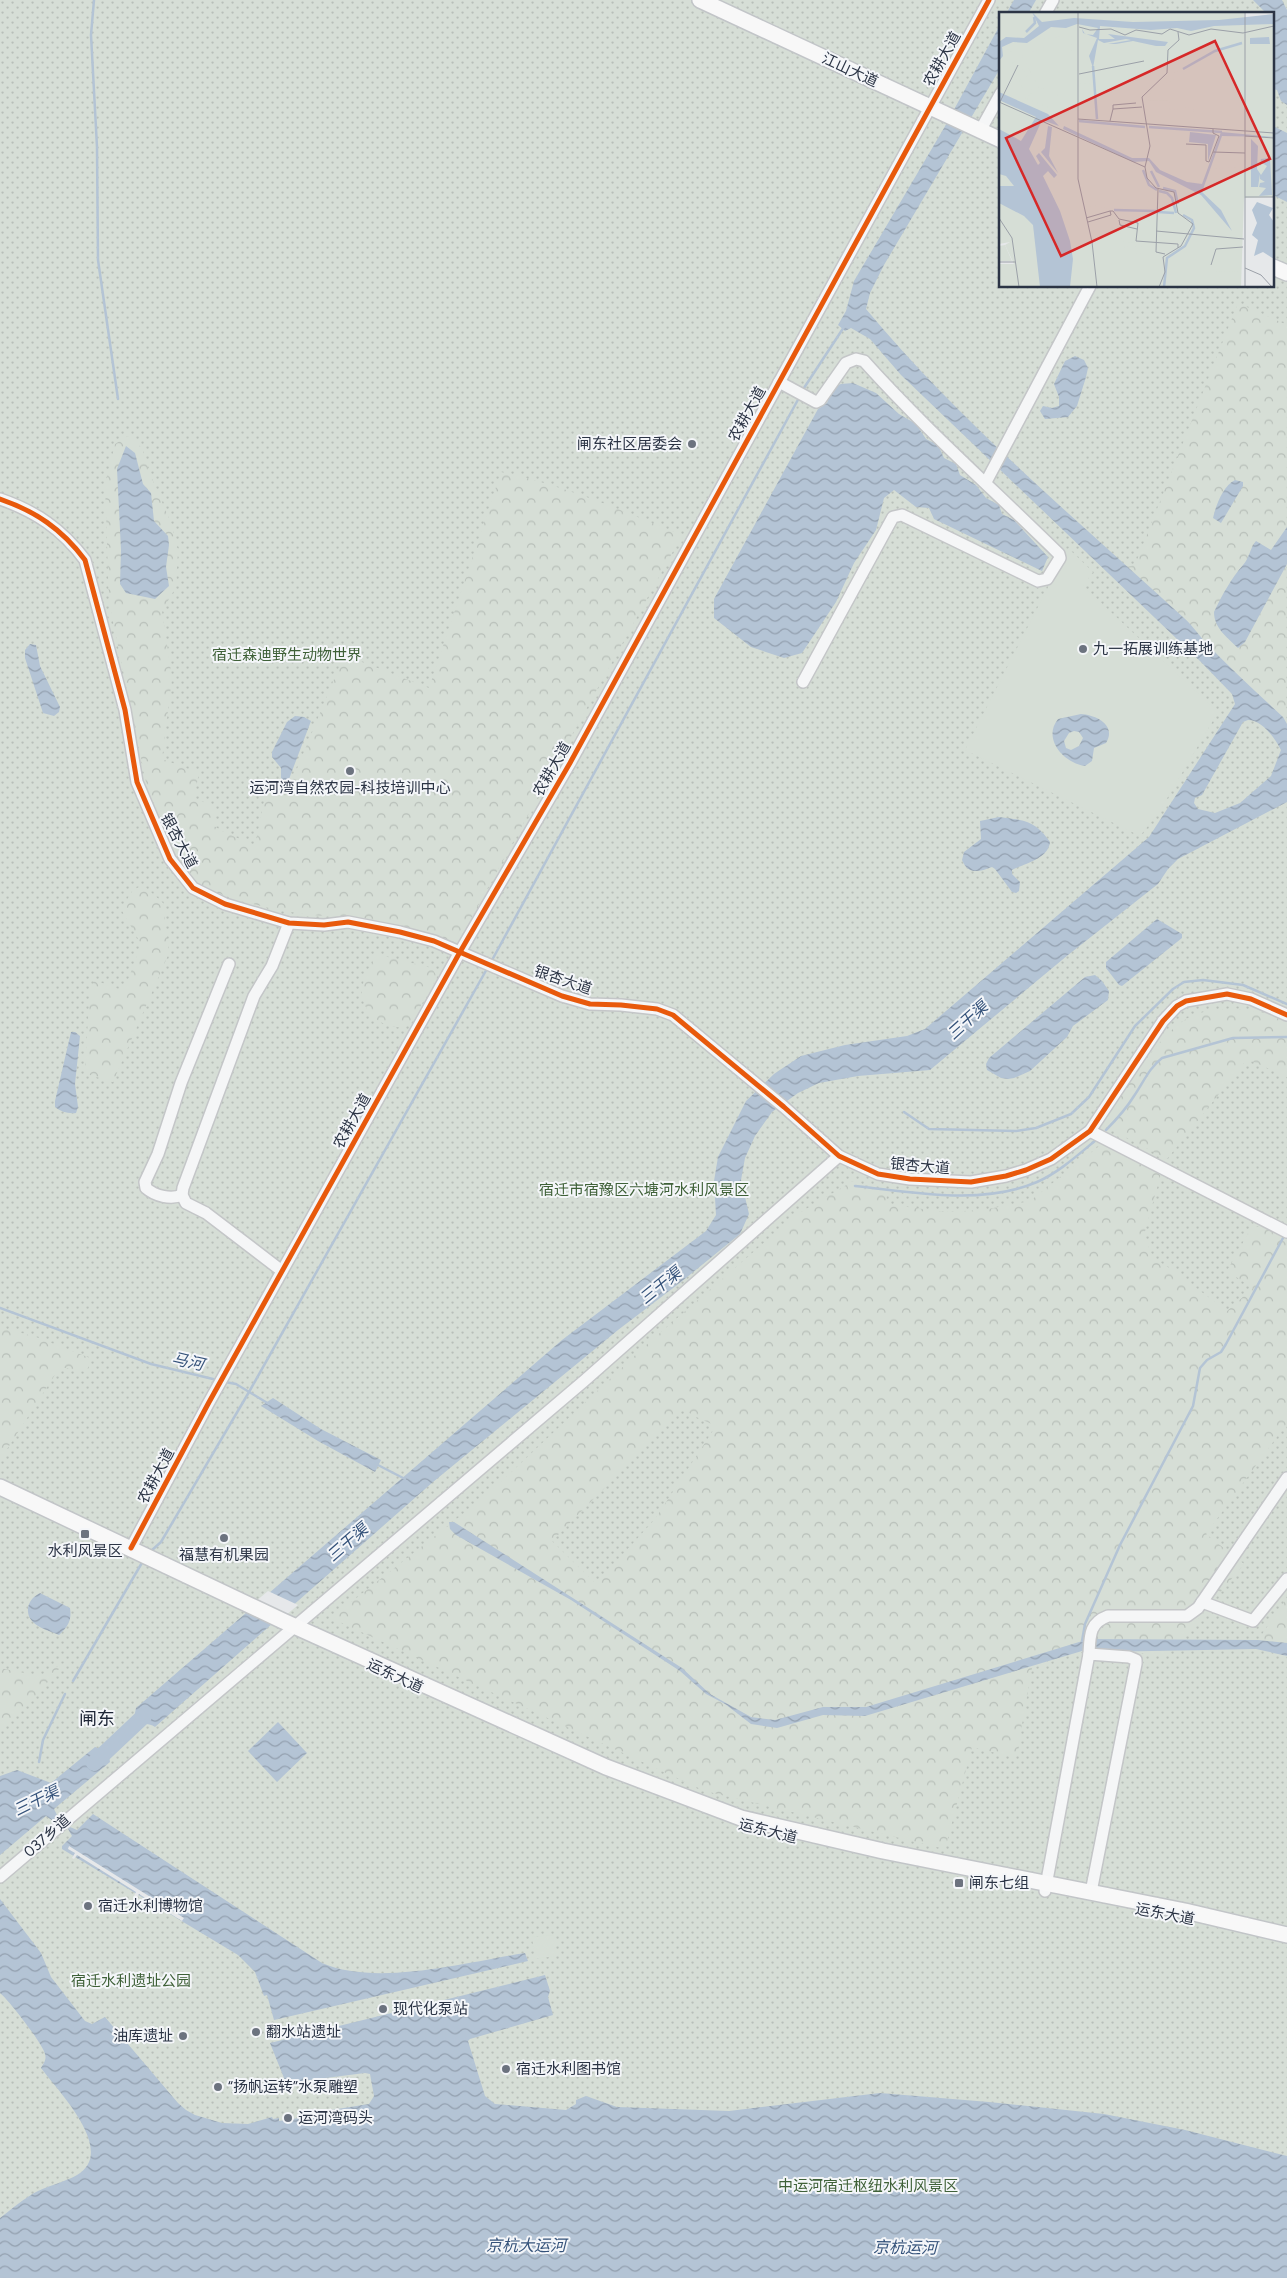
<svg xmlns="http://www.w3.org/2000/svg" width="1287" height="2278" viewBox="0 0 1287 2278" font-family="Figtree,'Noto Sans SC',sans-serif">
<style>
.green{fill:url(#green-dots);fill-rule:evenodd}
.forest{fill:url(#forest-crowns);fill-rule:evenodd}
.pitch{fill:#d6ded6}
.water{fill:url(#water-waves);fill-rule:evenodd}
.pier{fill:#e6e8ea}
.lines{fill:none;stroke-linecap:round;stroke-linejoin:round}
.stream{stroke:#b4c4d5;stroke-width:2.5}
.river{stroke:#b4c4d5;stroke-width:16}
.minor-casing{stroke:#c4c6c8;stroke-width:14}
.major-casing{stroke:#c2c5c8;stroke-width:18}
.minor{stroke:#f5f6f7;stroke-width:11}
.major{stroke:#f8f8f8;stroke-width:15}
.cycleway-casing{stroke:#f4f6f9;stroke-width:8}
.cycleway{stroke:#e8590c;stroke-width:5}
.poi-dot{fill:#6c737f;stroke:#f4f6f9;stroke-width:2}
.labels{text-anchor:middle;stroke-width:4;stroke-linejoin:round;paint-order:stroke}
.street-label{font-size:15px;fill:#2b3445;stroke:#f4f6f9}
.poi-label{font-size:15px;fill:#2b3445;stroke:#f4f6f9;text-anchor:start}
.park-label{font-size:15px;fill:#3f6138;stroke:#f4f6f9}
.water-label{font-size:16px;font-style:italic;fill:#34527a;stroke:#f4f6f9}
.quarter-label{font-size:18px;fill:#1d2536;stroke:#f4f6f9}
.inset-river{fill:none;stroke:#b4c4d5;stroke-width:2.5}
.inset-road{fill:none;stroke:#9ba0a8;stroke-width:1}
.view{fill:#d62828;fill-opacity:0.15;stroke:#d62828;stroke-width:2.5}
.inset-edge{fill:none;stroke:#2b3445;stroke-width:2.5}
</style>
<defs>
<pattern id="green-dots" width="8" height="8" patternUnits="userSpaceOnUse" patternTransform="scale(1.25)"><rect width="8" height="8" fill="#d6ded6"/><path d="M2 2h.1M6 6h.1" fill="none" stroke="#b8bfb9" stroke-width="1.8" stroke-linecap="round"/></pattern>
<pattern id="forest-crowns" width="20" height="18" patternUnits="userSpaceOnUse" patternTransform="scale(1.25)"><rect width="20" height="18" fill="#d6ded6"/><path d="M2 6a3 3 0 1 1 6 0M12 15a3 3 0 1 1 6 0" fill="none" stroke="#b8bfb9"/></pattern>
<pattern id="water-waves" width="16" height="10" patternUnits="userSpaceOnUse" patternTransform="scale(1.25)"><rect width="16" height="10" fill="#b4c4d5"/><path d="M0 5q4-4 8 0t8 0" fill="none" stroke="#93a0af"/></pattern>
</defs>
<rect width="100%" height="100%" fill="#e6e8ea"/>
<path class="green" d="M0 0H1287V2278H0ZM1001 14H1273V286H1001Z"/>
<g class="forest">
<polygon points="1238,303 1287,325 1286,722 1204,641 1186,620 1127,567 1135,565"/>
<path d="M128 436 142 448 150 474 171 523 178 549 176 587 162 611 172 678 162 759 199 773 194 798 206 803 216 812 214 826 222 831 255 846 265 797 269 788 287 793 344 655 429 688 501 472C563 485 623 511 682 535L458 942 364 918 309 915 273 909 237 900 207 889 193 878 148 792 109 602 105 485 115 444Z"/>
<polygon points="143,885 163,903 169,953 113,1082 90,1075 85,1067 90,989 94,980 124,991 141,944 121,909 133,890"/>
<path d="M376 954 432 968 437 977 410 1025C389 1034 360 1014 362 990 363 978 371 964 376 954Z"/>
<path d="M1233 1008 1266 1013 1287 1023V1077L1247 1059 1167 1159 1102 1125C1122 1096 1159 1030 1192 1016 1204 1010 1220 1010 1233 1008Z"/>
<path d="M1103 1143 1162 1170 1144 1235 1153 1258 1171 1269 1227 1311 1253 1288 1227 1271 1251 1228 1263 1226 1287 1240V1423L1206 1534 1244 1564 1168 1655 1087 1650 1032 1668 1016 1758 972 1747 945 1849 705 1791 331 1618 487 1495 645 1346 796 1215 853 1181 887 1192 886 1204 944 1212 983 1210 1030 1201ZM683 1409 694 1416 716 1426 655 1519 596 1584 552 1541Z"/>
<polygon points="0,1327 36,1337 90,1358 87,1372 60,1367 0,1460"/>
<polygon points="1287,1598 1287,1643 1258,1640"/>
<polygon points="64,1663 29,1704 0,1728 0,1668 39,1676"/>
</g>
<g class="pitch">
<polygon points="1068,548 1093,572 1083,586 1218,712 1159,812 1140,836 965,750"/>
<polygon points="553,1935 556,1956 535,1959 532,1937"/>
</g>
<g class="water">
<polygon points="1014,0 1036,0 1028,14 1006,14"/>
<polygon points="1253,0 1282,0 1287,10 1287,105 1281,101 1277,90 1273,89 1273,14 1267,14"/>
<path d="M1001 23V67L884 265 870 293 866 309C960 422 1075 518 1184 618 1192 625 1199 635 1206 643 1231 669 1257 693 1283 717L1287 724V802L1178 859 1168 869 1158 884 1068 955 930 1070 858 1076 819 1083 798 1093 772 1112 755 1136 745 1158 741 1180 749 1214 740 1234 681 1282 618 1330 433 1482 155 1727C145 1721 139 1725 131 1732L126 1726 134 1718 136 1708 562 1340 706 1231 716 1215 714 1181 718 1157 746 1101 774 1074 801 1056 845 1045 907 1036 925 1029 1149 837 1235 704 1232 694 1201 662 901 375 870 339 851 328 845 331 838 325 846 311 854 281 944 128ZM1248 720C1262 720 1275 738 1281 750L1271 776 1240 803 1215 813 1198 809 1194 803 1195 798 1202 795 1243 722Z"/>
<polygon points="1273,126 1287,133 1287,202 1273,195"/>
<polygon points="1075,356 1084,360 1088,368 1086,377 1077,406 1068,417 1045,419 1040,411 1043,406 1052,408 1059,406 1059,397 1054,384 1065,361"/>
<polygon points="853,383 876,393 899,414 916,424 926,439 938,445 944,458 956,464 960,475 976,485 986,498 999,505 1002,514 1014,520 1048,557 1042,571 934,519 929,508 916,507 894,490 884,498 876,530 854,563 836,602 802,653 784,658 751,647 714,618 714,599 818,409 827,403 833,387 841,384"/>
<polygon points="126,446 135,453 143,484 151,493 154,521 168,536 169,545 166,567 169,586 155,599 126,593 120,584 121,550 117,469"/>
<path d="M1235 480 1243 482V486L1221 523 1213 518C1216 505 1223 486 1235 480Z"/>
<path d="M1287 527V564L1245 642 1238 648C1227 637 1214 628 1214 612 1222 595 1231 579 1243 565 1249 559 1250 548 1256 541L1271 550Z"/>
<polygon points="30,644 36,645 40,666 60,707 59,712 54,716 43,713 25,658 25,650"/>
<path d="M1081 714C1096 715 1117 725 1106 743L1094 748 1092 761 1085 766C1064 763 1042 739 1058 719ZM1074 731 1079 732 1083 738 1079 746 1071 750 1066 748 1064 741 1069 733Z"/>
<polygon points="295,716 304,717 311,721 286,787 281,782 281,768 272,757 272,752 287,722"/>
<path d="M999 817C1023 820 1035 820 1050 842 1048 859 1026 863 1012 870V874L1020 882 1019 891 1016 893 1012 892 995 869 992 867C979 872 968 875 962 860L964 852 981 839 980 821Z"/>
<polygon points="1157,919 1182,934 1182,938 1122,986 1119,985 1106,968 1106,962"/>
<polygon points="1095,975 1102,981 1109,991 1108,1000 1073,1026 1067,1037 1030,1071 1014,1078 1008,1079 1001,1078 987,1070 986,1064 989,1058 1085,977"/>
<path d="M71 1032H75L80 1036 75 1084 78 1107 76 1113C69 1114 61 1112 55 1107V1101Z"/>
<polygon points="273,1398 321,1429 381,1460 375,1472 318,1441 261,1406"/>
<polygon points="449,1522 454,1522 682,1668 710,1694 751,1717 775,1720 823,1707 866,1707 1089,1639 1258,1640 1287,1643 1287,1656 1256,1649 1100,1652 1082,1651 865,1716 823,1715 777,1728 751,1724 725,1704 706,1694 680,1671 571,1600 456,1535 450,1529"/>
<path d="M40 1593 70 1608C72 1620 68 1627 59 1635 47 1630 26 1625 28 1608 29 1601 34 1596 40 1593Z"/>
<polygon points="278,1722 307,1753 277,1782 248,1751"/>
<polygon points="95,1747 103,1750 108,1747 111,1751 109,1756 110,1762 54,1809 58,1817 53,1821 46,1816 0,1855 0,1776 17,1770 51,1783"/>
<path d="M93 1814 322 1963C377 1987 467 1962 525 1953L528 1961 274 2020 267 1995 264 1996 255 1972 238 1955 62 1849V1846L72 1836 68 1829 70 1827 77 1830Z"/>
<path d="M0 1899 41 1953 51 1977 85 2021 92 2024 105 2017 178 2103 186 2110 195 2115 222 2123 248 2124 272 2117 273 2119 279 2118V2121L299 2118V2115L369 2104 374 2096 370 2074 365 2073 286 2083 270 2043 545 1975 550 1991 548 1997 553 2015 470 2039 468 2041 485 2096 495 2104 566 2110 576 2104V2100L586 2096 617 2107 729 2111 880 2093 989 2102 1104 2114 1185 2130 1287 2156V2278H0V2218C12 2209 24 2198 38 2191 50 2185 65 2182 77 2175 118 2151 57 2090 41 2068 43 2064 47 2060 45 2054 43 2044 8 1999 0 1993Z"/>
</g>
<g class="pier">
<polygon points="268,1591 298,1605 279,1621 249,1607"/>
<polygon points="69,1846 184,1918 182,1921 139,1894 137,1897 134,1896 136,1892 77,1855 74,1859 72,1858 75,1853 68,1849"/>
</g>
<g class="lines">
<g class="stream">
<polyline points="94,0 91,35 97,147 98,260 118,399"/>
<polyline points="802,391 844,327"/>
<polyline points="491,962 800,396"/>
<polyline points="904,1112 929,1129 1016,1131 1036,1128 1071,1114 1089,1097 1135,1026 1173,989 1184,982 1203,980 1243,985 1287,1004"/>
<path d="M1106 1130C1116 1120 1126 1109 1134 1096 1143 1083 1149 1068 1162 1058L1233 1038 1287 1037"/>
<path d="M855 1186C913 1192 981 1206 1037 1182 1058 1173 1078 1155 1096 1140"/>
<polyline points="0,1308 151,1364 217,1380"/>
<polyline points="225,1382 236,1384 269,1404"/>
<polyline points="376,1464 405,1479"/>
<polyline points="151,1551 161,1542 249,1392 488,967"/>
<polyline points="1082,1641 1085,1624 1120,1545 1193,1406 1200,1368 1207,1360 1221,1352 1226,1344 1283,1238"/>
<polyline points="73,1681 143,1561"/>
<polyline points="39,1762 43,1740 65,1694"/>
</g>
<polyline class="river" points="94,1763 145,1715"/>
<defs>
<g id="minor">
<polyline points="1045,14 1053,0"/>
<polyline points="980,131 1001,93"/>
<path d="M779 382 816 402 820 400 846 363 856 359 864 361C925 429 994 490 1059 554L1060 558 1047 579 1038 581 902 515 893 517 803 682"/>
<polyline points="986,482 1090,286"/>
<path d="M0 499C35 511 62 529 85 560L125 710 137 782 170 859 193 888 225 904 289 923 324 925 348 922 400 932 434 941 562 996 590 1004 621 1005 657 1009 673 1015 784 1107 839 1156 878 1174 910 1179 971 1182 1006 1176 1026 1170 1051 1159 1090 1131 1163 1021 1177 1006 1186 1001 1227 994 1251 999 1287 1015"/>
<polyline points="1090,1131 1287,1232"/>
<path d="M182 1195C171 1200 155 1196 146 1188L145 1182 158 1154 181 1083 229 964"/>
<polyline points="282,1271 206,1213 186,1203 182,1195 183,1188 254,996 272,966 289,923"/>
<polyline points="131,1548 208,1404 460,952 570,763 989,0"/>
<polyline points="1202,1602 1253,1621 1287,1579"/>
<path d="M1089 1654C1090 1636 1089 1623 1108 1616H1187L1198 1608 1287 1478"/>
<polyline points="0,1877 584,1381 839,1156"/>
<polyline points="1045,1891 1089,1654 1129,1657 1136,1660 1136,1664 1091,1892"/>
</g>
<g id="major">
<polyline points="700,0 1001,140"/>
<polyline points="1273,267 1287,273"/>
<polyline points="0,1487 283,1621 606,1767 741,1818 883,1851 1185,1911 1287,1935"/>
</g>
</defs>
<use href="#minor" class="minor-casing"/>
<use href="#major" class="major-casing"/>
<use href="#minor" class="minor"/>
<use href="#major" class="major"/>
<defs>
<g id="cycleway">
<path d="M0 499C35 511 62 529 85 560L125 710 137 782 170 859 193 888 225 904 289 923 324 925 348 922 400 932 434 941 562 996 590 1004 621 1005 657 1009 673 1015 784 1107 839 1156 878 1174 910 1179 971 1182 1006 1176 1026 1170 1051 1159 1090 1131 1163 1021 1177 1006 1186 1001 1227 994 1251 999 1287 1015"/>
<polyline points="131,1548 208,1404 460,952 570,763 989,0"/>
</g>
</defs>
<use href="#cycleway" class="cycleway-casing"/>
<use href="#cycleway" class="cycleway"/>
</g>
<g class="poi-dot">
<circle cx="692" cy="444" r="5"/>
<circle cx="1083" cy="649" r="5"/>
<circle cx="350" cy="771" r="5"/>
<rect x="80" y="1529" width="10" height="10" rx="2.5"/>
<circle cx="224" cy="1538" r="5"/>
<rect x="954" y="1878" width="10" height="10" rx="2.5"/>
<circle cx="88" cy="1906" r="5"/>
<circle cx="383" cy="2009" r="5"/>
<circle cx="256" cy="2032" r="5"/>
<circle cx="183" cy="2036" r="5"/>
<circle cx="506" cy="2069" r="5"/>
<circle cx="218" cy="2087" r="5"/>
<circle cx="288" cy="2118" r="5"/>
</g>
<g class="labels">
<g class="street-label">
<text transform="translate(942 59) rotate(-61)" y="5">农耕大道</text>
<text transform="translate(850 70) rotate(25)" y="5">江山大道</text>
<text transform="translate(747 414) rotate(-61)" y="5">农耕大道</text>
<text transform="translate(552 769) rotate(-60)" y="5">农耕大道</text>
<text transform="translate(179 841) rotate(62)" y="5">银杏大道</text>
<text transform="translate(563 980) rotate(19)" y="5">银杏大道</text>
<text transform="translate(352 1121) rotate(-61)" y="5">农耕大道</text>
<text transform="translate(920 1166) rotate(5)" y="5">银杏大道</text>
<text transform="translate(156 1476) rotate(-62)" y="5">农耕大道</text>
<text transform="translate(395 1676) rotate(25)" y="5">运东大道</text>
<text transform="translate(768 1831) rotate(14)" y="5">运东大道</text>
<text transform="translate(47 1836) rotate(-41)" y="5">037乡道</text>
<text transform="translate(1165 1914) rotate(11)" y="5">运东大道</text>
</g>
<g class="poi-label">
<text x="682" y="449" text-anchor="end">闸东社区居委会</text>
<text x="1093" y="654">九一拓展训练基地</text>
<text x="350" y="793" text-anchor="middle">运河湾自然农园-科技培训中心</text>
<text x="85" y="1556" text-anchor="middle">水利风景区</text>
<text x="224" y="1560" text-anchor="middle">福慧有机果园</text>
<text x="969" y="1888">闸东七组</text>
<text x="98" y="1911">宿迁水利博物馆</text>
<text x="393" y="2014">现代化泵站</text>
<text x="266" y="2037">翻水站遗址</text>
<text x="173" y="2041" text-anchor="end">油库遗址</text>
<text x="516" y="2074">宿迁水利图书馆</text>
<text x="228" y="2092">“扬帆运转”水泵雕塑</text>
<text x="298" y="2123">运河湾码头</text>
</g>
<g class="park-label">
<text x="287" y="660">宿迁森迪野生动物世界</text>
<text x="644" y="1195">宿迁市宿豫区六塘河水利风景区</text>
<text x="131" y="1986">宿迁水利遗址公园</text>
<text x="868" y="2191">中运河宿迁枢纽水利风景区</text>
</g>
<g class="water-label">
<text transform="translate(967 1020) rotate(-42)" y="6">三干渠</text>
<text transform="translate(660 1285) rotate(-39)" y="6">三干渠</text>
<text transform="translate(188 1361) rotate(13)" y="6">马河</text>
<text transform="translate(347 1542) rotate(-41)" y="6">三干渠</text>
<text transform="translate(36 1800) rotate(-26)" y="6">三干渠</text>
<text x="526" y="2251">京杭大运河</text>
<text transform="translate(905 2247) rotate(1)" y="6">京杭运河</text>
</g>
<g class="quarter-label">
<text x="97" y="1725">闸东</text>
</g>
</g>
<g transform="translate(999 12)">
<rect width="275" height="275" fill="#e6e8ea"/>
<path d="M0 0H245V6L275 2V185L245 186 242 275H0V252H15L6 233 11 230 0 232Z" fill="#d6ded6"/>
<path d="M112 0 122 1 128 7 131 1 134 5 144 6 143 2 244 0V6L222 7 191 4 156 8 130 7H123L111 6H105ZM78 12V48H73L72 23 45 27V35L23 44 40 76 57 77 66 106 50 100 51 96 26 86 36 79 23 75 20 68 29 64 15 49 11 55 16 58 8 56V51L0 53 10 43 6 35 12 40 17 39 15 34 10 33 14 30 28 31 49 16H67ZM244 13 239 16H215L188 22 174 19 165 23 126 24 100 20 101 14H109L122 17 178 16 192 19 206 15ZM180 58 173 69 153 76 149 88 170 89 171 98 194 95 196 114 149 111 144 84 165 65ZM91 71 94 85V96L81 91V72ZM82 128 144 158 147 171 158 179V185L150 188 148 197 157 196 156 210 127 205 126 210 114 207 107 195 98 197 97 193 87 195 82 170ZM241 155V207H231L204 178 212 157ZM160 178 174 182 178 200H172V189L159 185ZM119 214 137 217 135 231 128 230 127 234 152 235 151 241 128 242ZM6 233 13 249H0V234ZM223 237 234 238V246H241V260L215 259V245H223Z" fill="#d6ded6"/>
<path d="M188 149 211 150 203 171 188 169Z" fill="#d6ded6"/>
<path d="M33 0 43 10 75 6 134 10 220 8 275 2V12L215 14 192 19 178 16 152 18 101 14 100 27H116L109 22 169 30 166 34H157L134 29 117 32H109L132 28 127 27 105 31 99 28 94 56 90 44 98 26 84 21 83 17 86 22 94 23 99 16 78 12 67 16 52 15 28 31 14 30 3 35 4 44 0 49V30L7 25 25 26 40 14ZM270 25 271 32H251V26ZM0 80 49 102 60 114 43 108 30 137 39 153 41 151 37 144 40 141 58 163 55 166 49 159 44 164 61 199 71 229 74 247 71 275H41L34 213 25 204 0 191V174H15L7 164 0 162V117L22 129 37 105 0 88ZM49 114 53 115 50 144 59 161 42 140 46 136ZM65 114 133 146H150L161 158 188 170 203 172 222 120 275 125 223 124 203 180 222 198 233 219 202 183 157 160 150 149 134 150 64 117ZM191 120 217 123 209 149V132L190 130ZM252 127 259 134 258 157 262 163 268 154 263 151 261 154 262 147 271 146 273 183 260 184 267 176 260 175 261 171 266 170 261 167V162L259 175H252ZM258 190 274 196 270 203 275 210V247L264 240 255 244 259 228 253 223 258 211 253 198Z" fill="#b4c4d5"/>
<path class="inset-river" d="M27 20 36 11 35 5M94 54 98 107M184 57 216 39 243 31M80 109 146 115M150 115 223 120M144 158 150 173 158 178M152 159 160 175M164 176 176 179 179 192M160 179 168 181 173 186 177 201M115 198 157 199M159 200 175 201M165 275 168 246 186 234 195 216 193 208 184 203"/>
<path class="inset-road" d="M79 0V167L93 230 98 275M246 0V275M80 15 91 18 112 17 126 23 137 18 163 22 171 17 190 23 212 17 244 21 275 14M80 62 145 49M0 90 146 155M1 90 19 53M114 97V93L137 91M79 107 275 121M111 109 114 97 143 95M246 124 275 126M187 132 207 133V149L210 150 220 124 214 121V117M214 140 246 141M159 177 157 240 166 242M246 185H275M111 199H114L120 207 139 211 137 229 179 232V236M0 206 13 226 20 275M87 206 111 199 112 203 89 210M120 208 121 213 138 217M157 219 245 227M0 250H16M212 253 217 237 244 235M246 256 262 263 273 275M160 275 166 260 164 245 182 234 194 212 179 201 175 180 157 176 148 166 146 155 151 134 143 85 168 61 169 38 180 28 179 20"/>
<path class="view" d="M216 29 271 147 62 244 7 126Z"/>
<rect width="275" height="275" class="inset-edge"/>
</g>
</svg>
